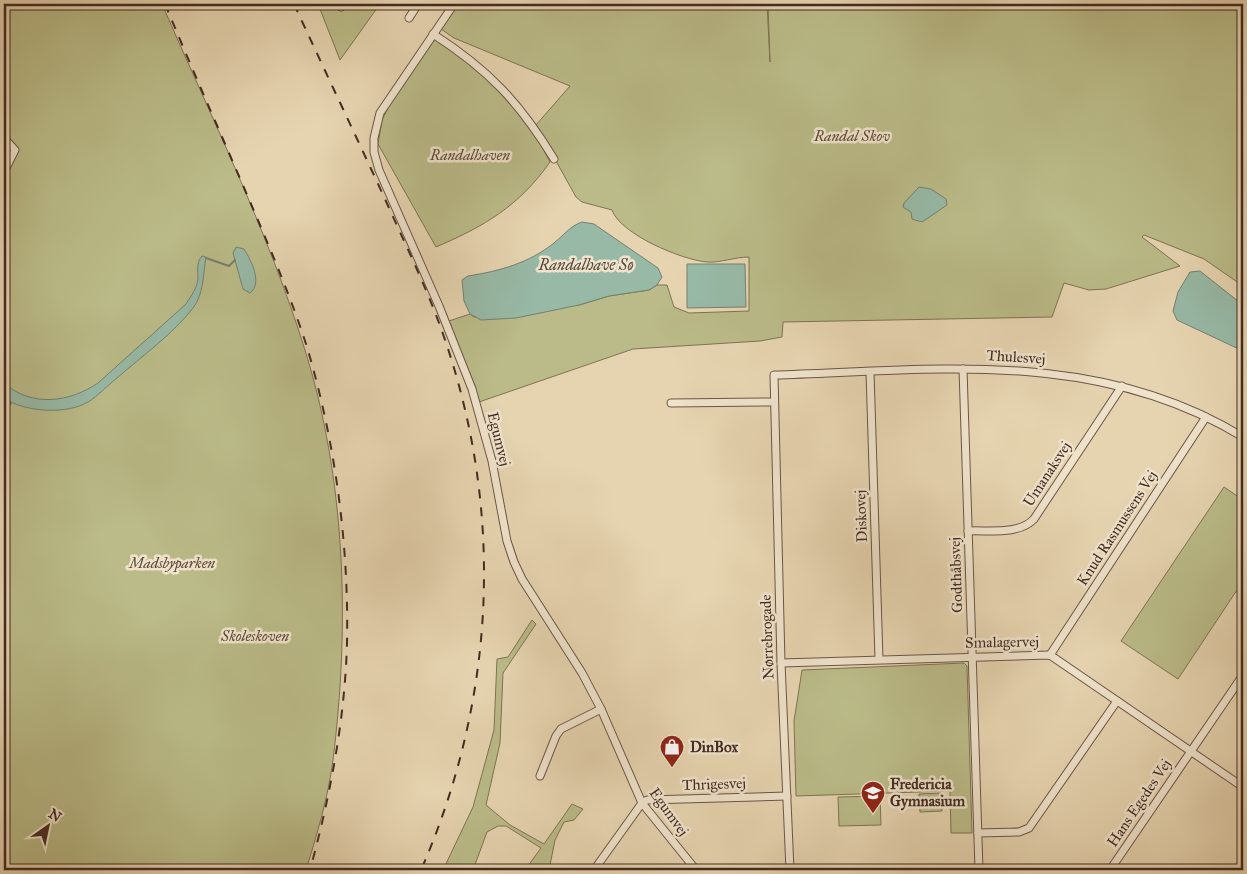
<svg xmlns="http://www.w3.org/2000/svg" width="1247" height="874" viewBox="0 0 1247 874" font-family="'IM FELL Great Primer',serif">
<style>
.green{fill:#babb88;stroke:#7e7355}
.water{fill:#97b9a6;stroke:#758071}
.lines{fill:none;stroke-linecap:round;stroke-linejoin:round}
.stream{stroke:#758071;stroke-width:2}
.minor-casing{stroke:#6c5546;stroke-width:9}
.minor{stroke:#efe3cc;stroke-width:7}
.rail{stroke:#432b22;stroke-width:2;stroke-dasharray:9 9;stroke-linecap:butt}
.labels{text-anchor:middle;stroke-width:5;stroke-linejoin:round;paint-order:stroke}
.park-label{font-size:15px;font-style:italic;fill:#5b4836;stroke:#efe3cc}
.street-label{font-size:15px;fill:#432b22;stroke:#efe3cc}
.poi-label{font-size:15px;font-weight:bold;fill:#432b22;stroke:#efe3cc;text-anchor:start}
.water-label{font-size:16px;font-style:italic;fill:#54473c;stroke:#efe3cc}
</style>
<rect width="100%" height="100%" fill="#e6d4b0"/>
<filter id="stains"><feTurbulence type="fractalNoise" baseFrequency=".004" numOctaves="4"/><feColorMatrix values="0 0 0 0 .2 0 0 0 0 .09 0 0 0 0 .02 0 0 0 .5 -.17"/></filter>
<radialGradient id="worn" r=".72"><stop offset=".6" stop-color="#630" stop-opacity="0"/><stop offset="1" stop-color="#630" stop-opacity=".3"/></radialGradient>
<g class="green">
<path d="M4 4H162C211 117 267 229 304 347 346 479 350 624 333 760 328 798 317 834 306 870H4Z"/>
<polygon points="318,4 380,4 340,60"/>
<path d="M458 4H767L770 62 768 4H1243V286L1204 259 1144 235 1142 237 1180 266 1106 289 1089 290 1064 283 1052 317 783 322 782 337 760 341 633 349 479 402 449 321 470 314 474 317 579 305 609 296 649 290 657 285H667L674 307 689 313 749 311V257C735 257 720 263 707 262 682 260 620 234 612 210L582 202 576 197 536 125 570 86 454 38 441 29Z"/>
<path d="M434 39 464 56 509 101 538 139 550 162C519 206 485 226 436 247L378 144 382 120 390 104Z"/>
<polygon points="1224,487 1243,500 1243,581 1178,679 1121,641"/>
<polygon points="532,620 536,624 503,673 500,743 486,805 510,825 544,844 572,804 583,809 574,820 564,822 555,840 549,870 525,870 541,848 506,826 498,826 487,832 473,870 443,870 473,807 494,730 497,659 508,657"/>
<polygon points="964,663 967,666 972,833 951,833 950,791 796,796 794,721 802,670"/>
<polygon points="941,793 942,811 920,812 919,794"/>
<polygon points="880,796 881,825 839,826 838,797"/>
</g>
<g class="water">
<polygon points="919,187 931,189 946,199 947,205 922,222 912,219 911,212 903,207 904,203"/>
<path d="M582 222 594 224 658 268 662 277 657 285 649 290 609 296 579 305 516 318 481 320 470 314 464 301 462 280 468 276C500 271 529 263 554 243 564 235 570 226 582 222Z"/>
<path d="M236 247 244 249C251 260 263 283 250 293L243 289 233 253Z"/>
<path d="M202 256 206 257C203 274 204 294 193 308 174 333 141 357 117 378 108 385 98 396 88 402 66 415 24 412 4 398V383C32 408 70 402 98 383L186 304C191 296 197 288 198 279 198 270 196 263 202 256Z"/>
<polygon points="687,264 745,264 746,307 687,308"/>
<polygon points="1200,271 1243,305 1243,351 1177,320 1173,311 1178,292 1190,272"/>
</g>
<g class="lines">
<g class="stream">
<polyline points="206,258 229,266 235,260"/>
<polyline points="4,413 11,403"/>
</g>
<defs>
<g id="minor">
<polyline points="337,4 341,7 343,4"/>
<polyline points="454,4 380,113 374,138 374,152 379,170 439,306 472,389 492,461 507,541 514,562 522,579 582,673 601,709 642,803 696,870"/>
<polyline points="409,18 418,4"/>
<path d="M433 34C489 70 519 102 554 159"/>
<polyline points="4,138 15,150 4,172"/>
<polyline points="963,369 979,870"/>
<polyline points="870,372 879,659"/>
<polyline points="671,403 774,402"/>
<path d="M968 531C989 530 1019 535 1034 519L1122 386"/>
<polyline points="1050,655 1206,417"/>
<polyline points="781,663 1050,655 1243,787"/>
<polyline points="540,776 556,736 561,729 601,709"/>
<polyline points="642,803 647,800 787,796"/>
<polyline points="978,833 1019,832 1029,828 1117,701"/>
<polyline points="594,870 642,803"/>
<path d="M790 870 781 663 774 375C936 370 1098 348 1243 437"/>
<polyline points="1110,870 1243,675"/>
<polyline points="1239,870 1243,865"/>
</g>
</defs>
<use href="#minor" class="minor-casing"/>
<use href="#minor" class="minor"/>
<g class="rail">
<path d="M165 4C190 64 216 123 242 183 265 237 289 291 307 347 335 441 349 544 347 643 345 719 330 797 310 870"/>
<path d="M294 4C324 69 355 134 385 199 405 244 427 288 443 334 505 511 496 699 421 870"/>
</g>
</g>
<defs>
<symbol id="shop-pin" viewBox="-11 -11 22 30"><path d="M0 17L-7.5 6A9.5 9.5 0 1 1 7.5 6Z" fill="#8f2418" stroke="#efe3cc"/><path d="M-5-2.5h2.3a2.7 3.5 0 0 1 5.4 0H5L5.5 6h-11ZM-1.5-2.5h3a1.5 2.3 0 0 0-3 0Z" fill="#fff"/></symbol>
<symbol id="school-pin" viewBox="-11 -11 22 30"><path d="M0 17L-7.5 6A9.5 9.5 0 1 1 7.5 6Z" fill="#8f2418" stroke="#efe3cc"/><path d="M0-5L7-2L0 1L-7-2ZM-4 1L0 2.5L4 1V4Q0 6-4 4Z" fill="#fff"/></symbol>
</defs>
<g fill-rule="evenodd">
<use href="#shop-pin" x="658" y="733" width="28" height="38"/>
<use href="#school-pin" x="859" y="779" width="28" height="38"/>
</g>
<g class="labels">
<g class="park-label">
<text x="852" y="141">Randal Skov</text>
<text x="470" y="160">Randalhaven</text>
<text x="172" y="568">Madsbyparken</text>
<text x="255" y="641">Skoleskoven</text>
</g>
<g class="street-label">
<text transform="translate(1016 357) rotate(4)" y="5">Thulesvej</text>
<text transform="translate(499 439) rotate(76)" y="5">Egumvej</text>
<text transform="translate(1047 474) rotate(-57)" y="5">Umanaksvej</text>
<text transform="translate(861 516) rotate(-92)" y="5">Diskovej</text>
<text transform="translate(1117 528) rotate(-57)" y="5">Knud Rasmussens Vej</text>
<text transform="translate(956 575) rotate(-92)" y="5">Godthåbsvej</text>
<text transform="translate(767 637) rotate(-92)" y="5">Nørrebrogade</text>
<text transform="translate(1002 642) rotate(-1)" y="5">Smalagervej</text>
<text transform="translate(714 784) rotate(-2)" y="5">Thrigesvej</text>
<text transform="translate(1139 803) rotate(-56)" y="5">Hans Egedes Vej</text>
<text transform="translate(669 812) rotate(54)" y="5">Egumvej</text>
</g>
<g class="poi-label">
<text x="690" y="752">DinBox</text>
<text x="890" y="789">Fredericia<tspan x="890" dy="17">Gymnasium</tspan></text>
</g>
<g class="water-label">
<text x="586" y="270">Randalhave Sø</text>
</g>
</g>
<rect width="1247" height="874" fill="none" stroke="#e6d4b0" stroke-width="20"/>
<rect x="5" y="5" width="1237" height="864" fill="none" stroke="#432b22" stroke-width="2.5"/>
<rect x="10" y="10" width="1227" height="854" fill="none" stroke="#432b22"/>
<g transform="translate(48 826) rotate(33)" stroke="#efe3cc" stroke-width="4" paint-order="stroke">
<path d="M0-4L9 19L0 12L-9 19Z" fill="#432b22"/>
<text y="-8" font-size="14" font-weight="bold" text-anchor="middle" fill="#432b22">N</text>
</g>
<rect width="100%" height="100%" filter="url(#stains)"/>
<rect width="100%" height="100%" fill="url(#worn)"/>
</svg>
